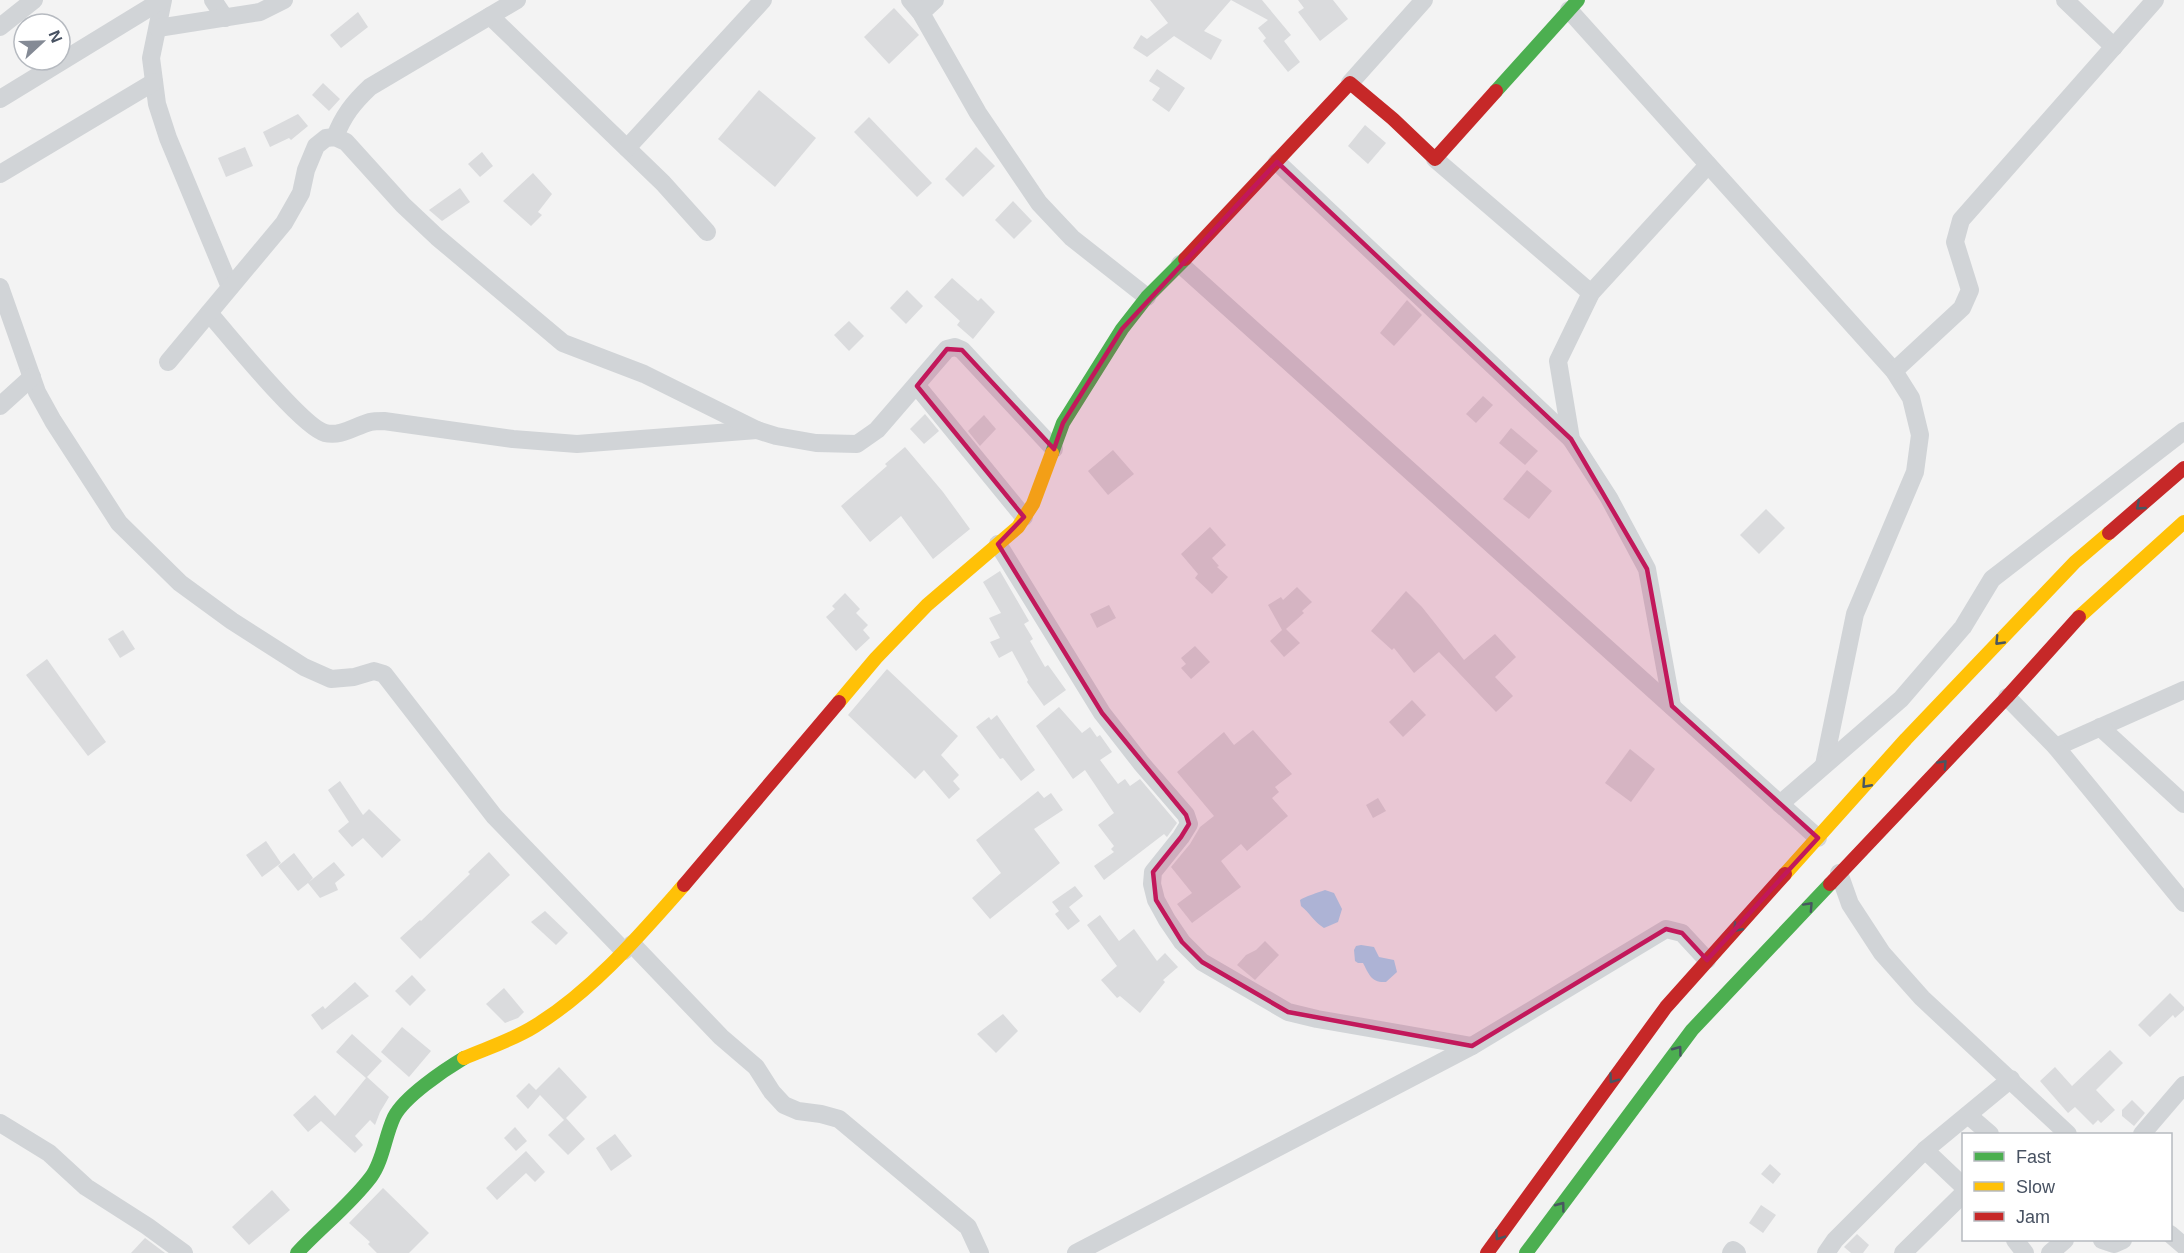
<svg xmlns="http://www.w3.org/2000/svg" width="2184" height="1253" viewBox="0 0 2184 1253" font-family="Arial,sans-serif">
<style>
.water{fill:#a8daf4}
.building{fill:#dadbdd}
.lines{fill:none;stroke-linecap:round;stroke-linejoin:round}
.street{stroke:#d1d4d7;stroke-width:18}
.fast{stroke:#4caf50;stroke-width:14}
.slow{stroke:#ffc107;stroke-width:14}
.jam{stroke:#c62828;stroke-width:14}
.oneway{stroke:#485761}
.marked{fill:#c2185b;fill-opacity:0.2;stroke:#c2185b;stroke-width:4.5;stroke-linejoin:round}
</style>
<rect width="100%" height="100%" fill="#f3f3f3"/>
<g class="water">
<path d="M1325 890 1334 893 1342 909 1338 922 1324 928C1314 922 1310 913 1301 906L1300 900C1304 897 1319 892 1325 890Z"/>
<path d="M1361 945 1374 947 1379 957 1394 960 1397 972 1386 982C1371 983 1369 974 1363 963H1358L1355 961 1354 950 1356 946Z"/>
</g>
<g class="building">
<polygon points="1150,0 1262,0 1291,35 1284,41 1300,62 1288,72 1263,41 1266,38 1258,28 1268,20 1231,0 1204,31 1222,40 1211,60 1174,36 1147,57 1133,48 1141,35 1147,39 1168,23"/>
<polygon points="1298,0 1333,0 1348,19 1320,41 1298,12 1304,8"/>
<polygon points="894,8 919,35 889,64 864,37"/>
<polygon points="358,12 368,27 341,48 330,35"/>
<polygon points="1157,69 1185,88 1169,112 1152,100 1160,88 1149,81"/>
<polygon points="323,83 340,99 329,111 312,95"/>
<polygon points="759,90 816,138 775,187 718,139"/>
<polygon points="298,114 308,126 291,140 289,138 270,147 263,132"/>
<polygon points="869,117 932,183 917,197 854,132"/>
<polygon points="1365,125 1386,143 1368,164 1348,146"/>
<polygon points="245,147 253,166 226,177 218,158"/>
<polygon points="976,147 995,166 963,197 945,179"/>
<polygon points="482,152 493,166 480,177 468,164"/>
<polygon points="533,173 552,194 538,212 542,215 531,226 503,201"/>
<polygon points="460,188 470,202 442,221 429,210"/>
<polygon points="1013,201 1032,221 1014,239 995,220"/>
<polygon points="952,278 978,301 981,298 995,312 973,339 957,325 960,321 934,297"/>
<polygon points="907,290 923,306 906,324 890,308"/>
<polygon points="1407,300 1422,315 1394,346 1380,333"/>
<polygon points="849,321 864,336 849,351 834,335"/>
<polygon points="1483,396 1493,405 1476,423 1466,414"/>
<polygon points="925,414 939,431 924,444 910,429"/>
<polygon points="984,415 996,429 980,446 968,431"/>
<polygon points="1511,428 1538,451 1525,465 1499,443"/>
<polygon points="905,447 943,492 970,529 933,559 901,516 870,542 841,506 887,466 885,464"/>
<polygon points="1113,450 1134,474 1108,495 1088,471"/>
<polygon points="1527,470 1552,491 1529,519 1503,499"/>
<polygon points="1766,509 1785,528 1759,554 1740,535"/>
<polygon points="1210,527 1226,545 1212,558 1219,566 1217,567 1228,577 1212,594 1195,578 1198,574 1181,554"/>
<polygon points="1000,571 1029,621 1024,624 1033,639 1030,641 1045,667 1048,665 1066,690 1044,706 1027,682 1028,680 1012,651 999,658 990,642 1000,638 989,618 1001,613 983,582"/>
<polygon points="1297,587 1312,602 1302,611 1304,613 1286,629 1300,643 1284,657 1270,641 1282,630 1268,605 1281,597 1283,600"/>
<polygon points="1406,591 1422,607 1464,660 1495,634 1516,657 1495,677 1513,696 1496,712 1439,652 1414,673 1394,648 1392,650 1371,631"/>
<polygon points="845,593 860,609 856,613 868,625 863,630 870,638 856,651 826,617 835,609 832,606"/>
<polygon points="1109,605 1116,618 1097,628 1090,614"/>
<polygon points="123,630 135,649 120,658 108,639"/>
<polygon points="1195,646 1210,662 1191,679 1181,668 1186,664 1181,658"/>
<polygon points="47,659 106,742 88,756 26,675"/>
<polygon points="887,669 958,736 941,755 959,775 953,781 960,789 949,799 924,770 915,779 848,715"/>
<polygon points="1412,700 1426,715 1403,737 1389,722"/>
<polygon points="1059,707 1082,733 1090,727 1097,737 1100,735 1112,752 1100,760 1118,784 1125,779 1130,786 1140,779 1177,823 1167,837 1164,834 1104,880 1094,866 1114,852 1111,849 1114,846 1098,825 1114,813 1085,770 1073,779 1036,726"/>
<polygon points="997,715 1035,770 1021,781 1003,758 1000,759 976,727 989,717 991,720"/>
<polygon points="1253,730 1292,774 1275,787 1279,792 1272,798 1288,816 1247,851 1241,844 1221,861 1241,887 1192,923 1177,904 1192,893 1171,867 1190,844 1200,827 1214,816 1177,772 1224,732 1234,745"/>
<polygon points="1630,749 1655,769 1631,802 1605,783"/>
<polygon points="340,781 363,815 369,809 401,840 382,858 363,838 352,847 338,831 349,822 328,790"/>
<polygon points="1038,791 1044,798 1051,793 1063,810 1034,829 1060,863 990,919 972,898 1001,873 976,840"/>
<polygon points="1378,798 1386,811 1373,818 1366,805"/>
<polygon points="266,841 281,863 262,877 246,855"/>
<polygon points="489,852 510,875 420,959 400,938 420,920 421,921 470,874 468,872"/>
<polygon points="294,853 313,878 309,882 334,862 345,875 335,883 338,890 320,898 308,883 298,891 278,866"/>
<polygon points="1075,886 1083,896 1069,907 1080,921 1068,930 1055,914 1059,911 1052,902"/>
<polygon points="545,911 568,933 556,945 531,922"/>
<polygon points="1100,915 1119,941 1134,929 1157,961 1165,953 1178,967 1163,980 1165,982 1140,1013 1120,996 1117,998 1101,980 1117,966 1087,925"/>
<polygon points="1265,941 1279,955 1255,980 1237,965 1246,955 1256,950"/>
<polygon points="412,975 426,990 410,1006 395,991"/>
<polygon points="355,982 369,996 322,1030 311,1015 323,1006 325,1009"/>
<polygon points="504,988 524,1012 518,1018 505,1023 486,1004"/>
<polygon points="2170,993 2184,1007 2184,1010 2175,1018 2173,1015 2150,1037 2138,1025"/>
<polygon points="1003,1014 1018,1031 996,1053 977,1034"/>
<polygon points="402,1027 431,1051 409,1077 381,1052"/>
<polygon points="352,1034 382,1061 367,1077 389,1097 380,1112 375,1125 370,1120 355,1136 363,1145 355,1153 321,1121 308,1132 293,1115 315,1095 335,1116 366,1078 336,1052"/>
<polygon points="2110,1050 2123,1063 2096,1090 2115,1110 2101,1123 2098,1120 2093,1125 2075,1107 2068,1113 2040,1081 2055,1067 2072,1086"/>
<polygon points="559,1067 587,1097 566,1118 585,1139 568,1155 548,1135 564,1120 540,1095 528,1109 516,1096 529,1083 536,1090"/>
<polygon points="2132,1100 2145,1113 2134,1126 2122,1116 2122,1110"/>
<polygon points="515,1127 527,1141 516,1151 504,1138"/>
<polygon points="615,1134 632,1156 611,1171 596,1148"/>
<polygon points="526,1151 545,1172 535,1182 526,1173 497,1200 486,1188"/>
<polygon points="1770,1164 1781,1174 1773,1184 1761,1174"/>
<polygon points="383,1188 429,1233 409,1253 377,1253 368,1244 370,1242 349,1223"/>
<polygon points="272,1190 290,1210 249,1245 232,1227"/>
<polygon points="1761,1205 1776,1215 1763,1233 1749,1223"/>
<polygon points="1857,1234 1869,1245 1863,1253 1851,1253 1844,1247"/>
<polygon points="145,1238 165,1253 131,1253"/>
</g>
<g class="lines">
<g class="street">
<polyline points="163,0 151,58 157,104 168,138 230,287"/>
<polyline points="213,0 225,18"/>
<polyline points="910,0 921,13 978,113 1039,203 1072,238 1147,297"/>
<polyline points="2065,0 2114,47"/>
<polyline points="1569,10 1894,371 1911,398 1920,435 1915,472 1855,614 1824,765"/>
<polyline points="921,13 935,0"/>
<polyline points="490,16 663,183 707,232"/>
<polyline points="0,27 34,0"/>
<polyline points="158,28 260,12 284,0"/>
<polyline points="1350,83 1424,0"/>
<polyline points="0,99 162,0"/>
<path d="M335 137C343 116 353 103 370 87L517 0"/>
<polyline points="627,148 763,0"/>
<polyline points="1435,159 1591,293"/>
<polyline points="1277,162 1571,439"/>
<polyline points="0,174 154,82"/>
<polyline points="1180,264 1818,838"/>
<polyline points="0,287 37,392 53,421 119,523 180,583 232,621 304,667 331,679 354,677 374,671 384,674 494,816 624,951"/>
<path d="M209 313C229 336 302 427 325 433 341 437 355 426 370 422 374 421 379 421 384 421L513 439 577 444 757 430"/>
<polyline points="168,362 284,223 301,193 306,170 316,146 326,138 335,137 346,142 403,205 437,237 563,343 644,374 757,430 776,436 816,443 857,444 877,430 947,349 955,347 962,350 1054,449"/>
<polyline points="1894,371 1962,308 1970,290 1955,242 1961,220 2155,0"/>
<polyline points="917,386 1024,517"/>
<polyline points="0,406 32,377"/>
<polyline points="998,544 1102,713 1141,763 1186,815 1189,824 1181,837 1153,872 1152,884 1156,900 1167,920 1182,942 1202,962 1288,1012 1317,1019 1472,1046"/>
<polyline points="2007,697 2056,747 2184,690"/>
<polyline points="1672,706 1647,569 1609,498 1571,439 1558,361 1591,293 1708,165"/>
<polyline points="2100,727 2184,804"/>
<polyline points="2056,747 2184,903"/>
<polyline points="1780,804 1901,699 1963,627 1992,579 2184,431"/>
<polyline points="1839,873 1850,904 1882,953 1922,998 2068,1134"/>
<polyline points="632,944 721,1037 756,1067 772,1092 784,1105 798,1111 821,1114 839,1119 968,1227 980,1253"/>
<polyline points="1968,1115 1990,1134"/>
<polyline points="0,1123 49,1153 86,1187 147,1226 184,1253"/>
<polyline points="2142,1134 2184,1085"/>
<polyline points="1925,1150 1964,1187"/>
<polyline points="2170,1234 2184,1246"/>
<polyline points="2015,1240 2025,1253"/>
<polyline points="2102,1240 2114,1244 2123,1240"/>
<polyline points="1076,1253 1472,1046 1666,929 1682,933 1707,960"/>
<polyline points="1731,1253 1733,1250 1737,1253"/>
<polyline points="1826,1253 1835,1240 1925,1150 2011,1079"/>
<polyline points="1903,1253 1964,1193"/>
<polyline points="2050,1253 2065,1240"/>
</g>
<g class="fast">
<polyline points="1496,91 1578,0"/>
<polyline points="1052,453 1063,423 1122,329 1147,297 1185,259"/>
<path d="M297 1253C321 1227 350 1205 371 1177 383 1161 385 1136 394 1117 404 1097 444 1070 464 1058"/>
<polyline points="1526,1253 1692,1030 1830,884"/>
</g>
<g class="slow">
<polyline points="2079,617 2184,522"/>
<polyline points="839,702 876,658 927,605 1018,527 1033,504 1052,453"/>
<polyline points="1785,874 1906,739 2075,562 2109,533"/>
<path d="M464 1058C487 1048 513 1040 535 1026 593 990 639 936 684 885"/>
</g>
<g class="jam">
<polyline points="1185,259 1350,83 1393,119 1435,159 1496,91"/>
<polyline points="2109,533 2184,468"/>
<polyline points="1830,884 2007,697 2079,617"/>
<polyline points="684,885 839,702"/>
<polyline points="1487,1253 1666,1007 1785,874"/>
</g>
</g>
<defs><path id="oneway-chevron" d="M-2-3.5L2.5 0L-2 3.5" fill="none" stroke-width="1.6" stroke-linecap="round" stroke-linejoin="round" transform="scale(1.5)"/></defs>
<g class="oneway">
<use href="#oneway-chevron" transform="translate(2140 506) rotate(139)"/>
<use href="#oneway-chevron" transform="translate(1999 641) rotate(134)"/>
<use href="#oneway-chevron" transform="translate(1943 764) rotate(-47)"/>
<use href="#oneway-chevron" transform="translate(1866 784) rotate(132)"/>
<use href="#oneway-chevron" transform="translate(1809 906) rotate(-47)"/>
<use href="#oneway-chevron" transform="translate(1737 928) rotate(132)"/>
<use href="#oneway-chevron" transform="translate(1678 1050) rotate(-53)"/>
<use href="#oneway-chevron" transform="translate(1613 1079) rotate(126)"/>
<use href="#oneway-chevron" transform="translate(1561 1206) rotate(-53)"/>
<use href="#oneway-chevron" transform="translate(1499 1236) rotate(125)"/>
</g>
<path class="marked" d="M1277 162 1571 439 1647 569 1672 706 1818 838 1707 960 1682 933 1666 929 1472 1046 1288 1012 1202 962 1182 942 1156 900 1153 872 1181 837 1189 824 1186 815 1102 713 998 544 1024 517 917 386 947 349 962 350 1054 449 1063 423 1122 329Z"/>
<rect x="1962" y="1133" width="210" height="108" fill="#ffffff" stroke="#b6bac0" stroke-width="1.5"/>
<rect x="1974" y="1152" width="30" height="9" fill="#4caf50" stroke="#b6bac0" stroke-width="1.5"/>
<text x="2016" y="1163" font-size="18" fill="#485262">Fast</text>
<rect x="1974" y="1182" width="30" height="9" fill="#ffc107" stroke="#b6bac0" stroke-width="1.5"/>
<text x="2016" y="1193" font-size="18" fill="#485262">Slow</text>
<rect x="1974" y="1212" width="30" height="9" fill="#c62828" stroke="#b6bac0" stroke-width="1.5"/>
<text x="2016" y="1223" font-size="18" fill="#485262">Jam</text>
<g transform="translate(42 42) rotate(68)"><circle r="28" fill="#ffffff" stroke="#b6bac0" stroke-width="1.5"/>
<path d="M0-4.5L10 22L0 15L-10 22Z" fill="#848a95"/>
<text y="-9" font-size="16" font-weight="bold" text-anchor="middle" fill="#485262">N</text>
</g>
</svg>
